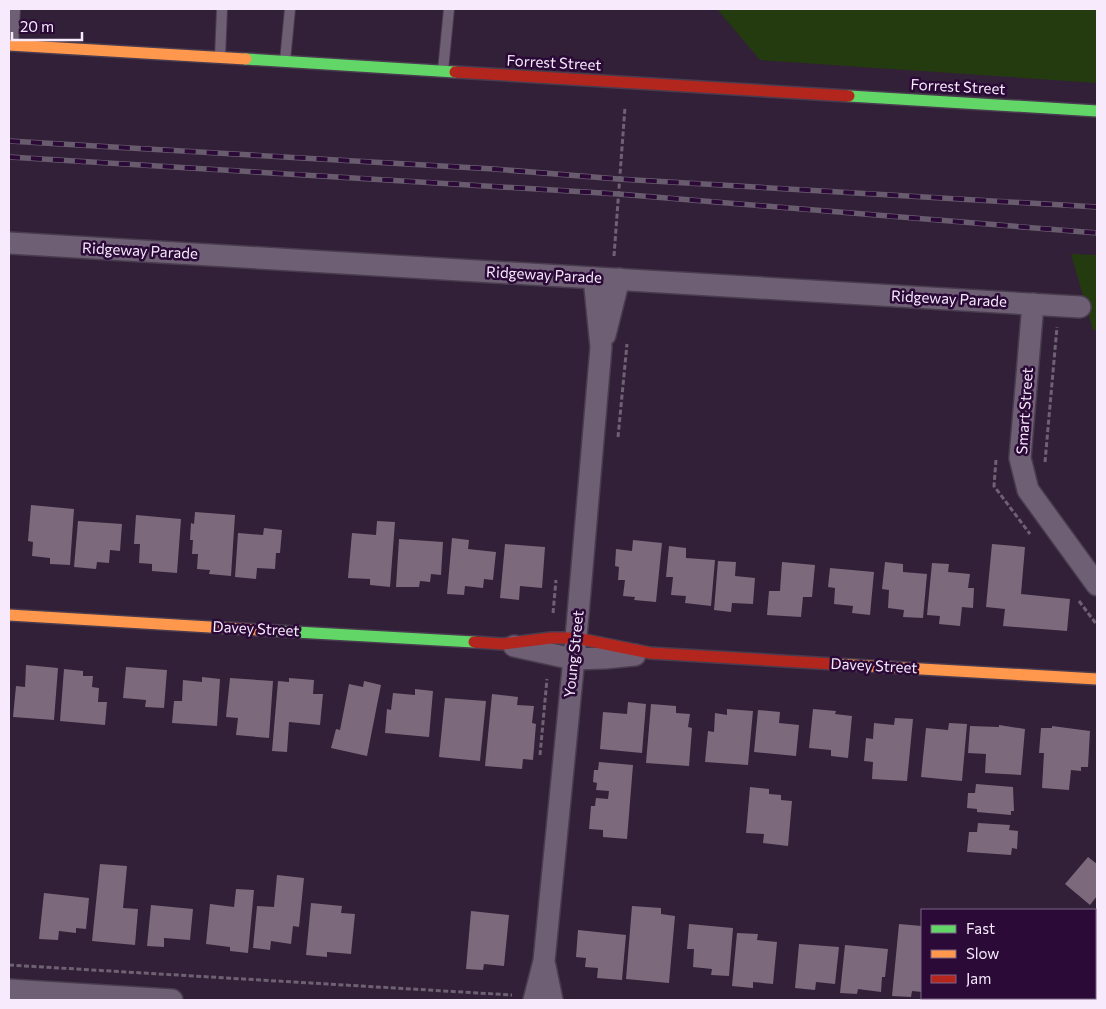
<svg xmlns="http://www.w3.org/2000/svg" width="1106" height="1009" viewBox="0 0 1106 1009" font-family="Commissioner,sans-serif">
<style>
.green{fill:#233b0e}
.building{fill:#7c697c}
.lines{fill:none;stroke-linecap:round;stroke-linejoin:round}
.lane-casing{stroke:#493c4f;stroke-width:12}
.street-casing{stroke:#493c4f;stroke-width:24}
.fast-casing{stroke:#493c4f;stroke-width:14}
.slow-casing{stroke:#493c4f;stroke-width:14}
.jam-casing{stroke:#493c4f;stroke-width:14}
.path{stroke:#6e6173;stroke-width:3;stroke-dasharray:5 2.5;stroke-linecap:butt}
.lane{stroke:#6e5f74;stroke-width:10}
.street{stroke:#6e5f74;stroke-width:21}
.fast{stroke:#63d668;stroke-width:11}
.slow{stroke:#ff974d;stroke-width:11}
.jam{stroke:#b3261e;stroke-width:11}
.rail-casing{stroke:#695c6e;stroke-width:5.5}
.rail{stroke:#2b0a38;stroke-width:4;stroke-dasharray:11;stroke-linecap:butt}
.labels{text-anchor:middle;stroke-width:5;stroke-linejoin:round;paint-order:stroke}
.street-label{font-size:15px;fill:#f6eafc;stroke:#2b0a38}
</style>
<rect width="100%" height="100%" fill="#322038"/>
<g class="green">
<polygon points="717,9 1097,9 1097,83 760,60"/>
<polygon points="1071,254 1097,255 1097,330 1093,330"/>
</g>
<g class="building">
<polygon points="31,505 74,509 70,565 50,564 50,558 32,556 33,542 28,541"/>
<polygon points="195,512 235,515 231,576 209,574 210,570 197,569 198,554 192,554 193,540 190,540 191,523 194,524"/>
<polygon points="136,515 181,519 177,573 152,571 152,564 139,563 140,544 134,544"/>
<polygon points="78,521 122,524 120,551 110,550 109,563 97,562 96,569 74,567"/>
<polygon points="377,521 395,522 390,587 370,585 370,579 348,578 352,533 376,535"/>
<polygon points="264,528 282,530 280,553 276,553 275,569 257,568 256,579 235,577 238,533 263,535"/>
<polygon points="452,538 469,540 468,549 496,552 493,580 484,579 483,588 465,586 464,595 447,594"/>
<polygon points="399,539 443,542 441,575 431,574 430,582 420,581 419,587 396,587"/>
<polygon points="633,540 662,543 656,602 634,600 635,597 623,596 625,580 618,580 619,567 615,566 616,549 632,551"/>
<polygon points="505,544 545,547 542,588 520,586 519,600 500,598"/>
<polygon points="992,544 1025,547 1021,594 1070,599 1067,631 1003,626 1005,609 986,607"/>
<polygon points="669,546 686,548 686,558 715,560 711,606 685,603 686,596 671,595 673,577 666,577"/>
<polygon points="718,561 736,562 735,576 755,578 753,604 732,603 731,612 714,610"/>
<polygon points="782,562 815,565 812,597 803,597 801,617 767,615 769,591 780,591"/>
<polygon points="885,562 903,564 903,572 927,574 923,618 903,617 904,610 888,608 889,590 882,589"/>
<polygon points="932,563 949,564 948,572 970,574 968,588 974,588 973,608 962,607 960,626 939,624 940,616 927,615"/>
<polygon points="830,568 874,572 870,615 852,613 853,606 834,604 835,588 828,587"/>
<polygon points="26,665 58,668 54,720 13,717 16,686 25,687"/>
<polygon points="126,667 167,670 164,708 145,707 146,700 123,698"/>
<polygon points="64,669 83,671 83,676 93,676 92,687 99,688 98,702 107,702 105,725 60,721"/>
<polygon points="202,677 220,679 217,726 172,723 174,701 182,701 183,680 202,682"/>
<polygon points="230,678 273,681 269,738 236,735 238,718 226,717"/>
<polygon points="289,678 314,680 313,694 323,694 320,725 289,722 287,752 272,751 278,681 289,682"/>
<polygon points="364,681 381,685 367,756 331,748 336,729 340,730 349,684 363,687"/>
<polygon points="415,689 433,691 429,737 385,733 387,709 391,710 393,693 415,695"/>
<polygon points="492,694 518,697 517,705 534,706 532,723 536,724 533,760 523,759 522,769 485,766"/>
<polygon points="445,698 486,701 480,761 439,757"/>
<polygon points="628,702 646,704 642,753 600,749 603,712 627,714"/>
<polygon points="651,704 676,706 676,713 690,714 688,727 692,728 689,766 646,763"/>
<polygon points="727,709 753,711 748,765 705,762 708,731 714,732 715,713 727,715"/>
<polygon points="813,709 836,711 835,714 852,716 848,758 831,756 831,750 809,748"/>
<polygon points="758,710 780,712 779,723 799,725 796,756 754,752"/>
<polygon points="895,718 913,719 907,781 872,779 873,762 864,761 866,738 873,739 874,723 894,725"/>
<polygon points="949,723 967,724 962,781 921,777 926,728 948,730"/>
<polygon points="999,725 1025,729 1021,775 985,773 986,754 968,753 970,726 999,727"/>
<polygon points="1052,726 1090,731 1088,767 1081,767 1081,771 1071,770 1069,790 1042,788 1044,753 1039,753 1041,728 1052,728"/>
<polygon points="599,762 633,765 627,839 603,837 603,830 589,829 591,806 595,806 596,798 608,799 609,791 596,790 597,783 593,782 594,770 598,770"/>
<polygon points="976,784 1013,787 1014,811 1011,811 1011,815 977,812 977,809 967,808 968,793 975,793"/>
<polygon points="750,787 769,789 769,794 781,795 781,800 792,801 788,846 763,843 764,834 746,833"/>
<polygon points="978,823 1010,825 1009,830 1018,831 1017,849 1012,848 1011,855 967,852 969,832 977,832"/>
<polygon points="1088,857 1097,864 1097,896 1090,905 1065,884"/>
<polygon points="100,864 127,866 123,908 138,909 135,945 92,941"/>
<polygon points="277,875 304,878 299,927 293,926 291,944 271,941 270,950 253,948 257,906 274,907"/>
<polygon points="236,889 254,890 248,953 230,951 230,947 206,944 210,904 234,907"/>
<polygon points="44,893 89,898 86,929 76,928 76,933 59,931 58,940 39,939"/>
<polygon points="311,903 342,906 341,913 355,914 351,954 327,952 327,957 306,955"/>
<polygon points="151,905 193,909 190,940 164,938 164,947 147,946"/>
<polygon points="632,906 661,908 661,914 675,916 669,983 626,979"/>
<polygon points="471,911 509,915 504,966 484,964 483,970 466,969"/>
<polygon points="1095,919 1097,921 1097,962 1095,965"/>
<polygon points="689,924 733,928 729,976 711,975 712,969 693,967 694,949 687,949"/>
<polygon points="899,924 922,926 922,992 912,991 911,997 892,996"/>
<polygon points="578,930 626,935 622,980 597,978 598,968 585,967 586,958 576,957"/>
<polygon points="737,933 758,934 757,940 777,942 773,984 753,982 753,988 732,986"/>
<polygon points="799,944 839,947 835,984 816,982 815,990 795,988"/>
<polygon points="845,945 888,949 885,977 882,977 881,992 858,989 857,994 840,993"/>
<rect x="1011" y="998" width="36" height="2"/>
</g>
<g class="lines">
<defs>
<g id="lane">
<polyline points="13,45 15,9"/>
<polyline points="220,57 222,9"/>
<polyline points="285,61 290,9"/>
<polyline points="443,70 449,9"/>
</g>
<g id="street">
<polyline points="9,243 1080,307"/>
<polyline points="1033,304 1020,458 1028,490 1097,585"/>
<polyline points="605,335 619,279"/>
<polyline points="514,646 573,659 605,658 635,655"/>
<polyline points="545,966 552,1000"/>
<polyline points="9,990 172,1000"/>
<polyline points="534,1000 544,961 576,638 601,347 594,278"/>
</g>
<g id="fast">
<polyline points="246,59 455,72"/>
<polyline points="849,96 1097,111"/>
<polyline points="260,630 474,642"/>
</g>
<g id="slow">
<polyline points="9,45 246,59"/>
<polyline points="9,615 260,630"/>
<polyline points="834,664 1097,679"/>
</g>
<g id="jam">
<polyline points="455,72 849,96"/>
<polyline points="474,642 503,644 551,638 576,638 650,653 834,664"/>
</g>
</defs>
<use href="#lane" class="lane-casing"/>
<use href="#street" class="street-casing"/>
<use href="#fast" class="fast-casing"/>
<use href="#slow" class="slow-casing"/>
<use href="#jam" class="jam-casing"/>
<g class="path">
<polyline points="614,256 625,107"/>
<polyline points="618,437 627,344"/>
<polyline points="996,460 994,486 1030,534"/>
<polyline points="1045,462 1057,327"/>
<polyline points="1079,601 1097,625"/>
<polyline points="553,613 556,580"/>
<polyline points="540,755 547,679"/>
<polyline points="9,965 512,995"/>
</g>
<use href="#lane" class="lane"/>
<use href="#street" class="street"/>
<use href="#fast" class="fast"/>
<use href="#slow" class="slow"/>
<use href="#jam" class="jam"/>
<defs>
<g id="rail">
<polyline points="9,141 494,169 618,179 1097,207"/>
<polyline points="9,157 618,194 1097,233"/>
</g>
</defs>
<use href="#rail" class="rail-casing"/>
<use href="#rail" class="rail"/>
</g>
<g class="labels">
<g class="street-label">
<text transform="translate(554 63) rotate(3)" y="5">Forrest Street</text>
<text transform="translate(958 87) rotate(3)" y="5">Forrest Street</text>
<text transform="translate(140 251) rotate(3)" y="5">Ridgeway Parade</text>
<text transform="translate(544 275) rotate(3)" y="5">Ridgeway Parade</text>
<text transform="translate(949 299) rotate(3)" y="5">Ridgeway Parade</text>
<text transform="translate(1025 411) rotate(-86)" y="5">Smart Street</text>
<text transform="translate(256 629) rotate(3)" y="5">Davey Street</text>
<text transform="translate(574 654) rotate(-84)" y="5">Young Street</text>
<text transform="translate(874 666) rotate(3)" y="5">Davey Street</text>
</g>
</g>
<rect width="1106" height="1009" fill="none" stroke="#f6eafc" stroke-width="20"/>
<rect x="921" y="909" width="175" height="90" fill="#2b0a38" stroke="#7c6486"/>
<rect x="931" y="925" width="25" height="8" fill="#63d668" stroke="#7c6486"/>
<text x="966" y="934" font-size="15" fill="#f6eafc">Fast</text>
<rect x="931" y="950" width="25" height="8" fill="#ff974d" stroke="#7c6486"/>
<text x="966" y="959" font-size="15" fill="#f6eafc">Slow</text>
<rect x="931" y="975" width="25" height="8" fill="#b3261e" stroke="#7c6486"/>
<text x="966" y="984" font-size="15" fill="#f6eafc">Jam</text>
<path d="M12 32v8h70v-8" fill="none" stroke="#f6eafc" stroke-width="2.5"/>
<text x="20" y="32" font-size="15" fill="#f6eafc" stroke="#2b0a38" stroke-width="4" paint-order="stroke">20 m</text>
</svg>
